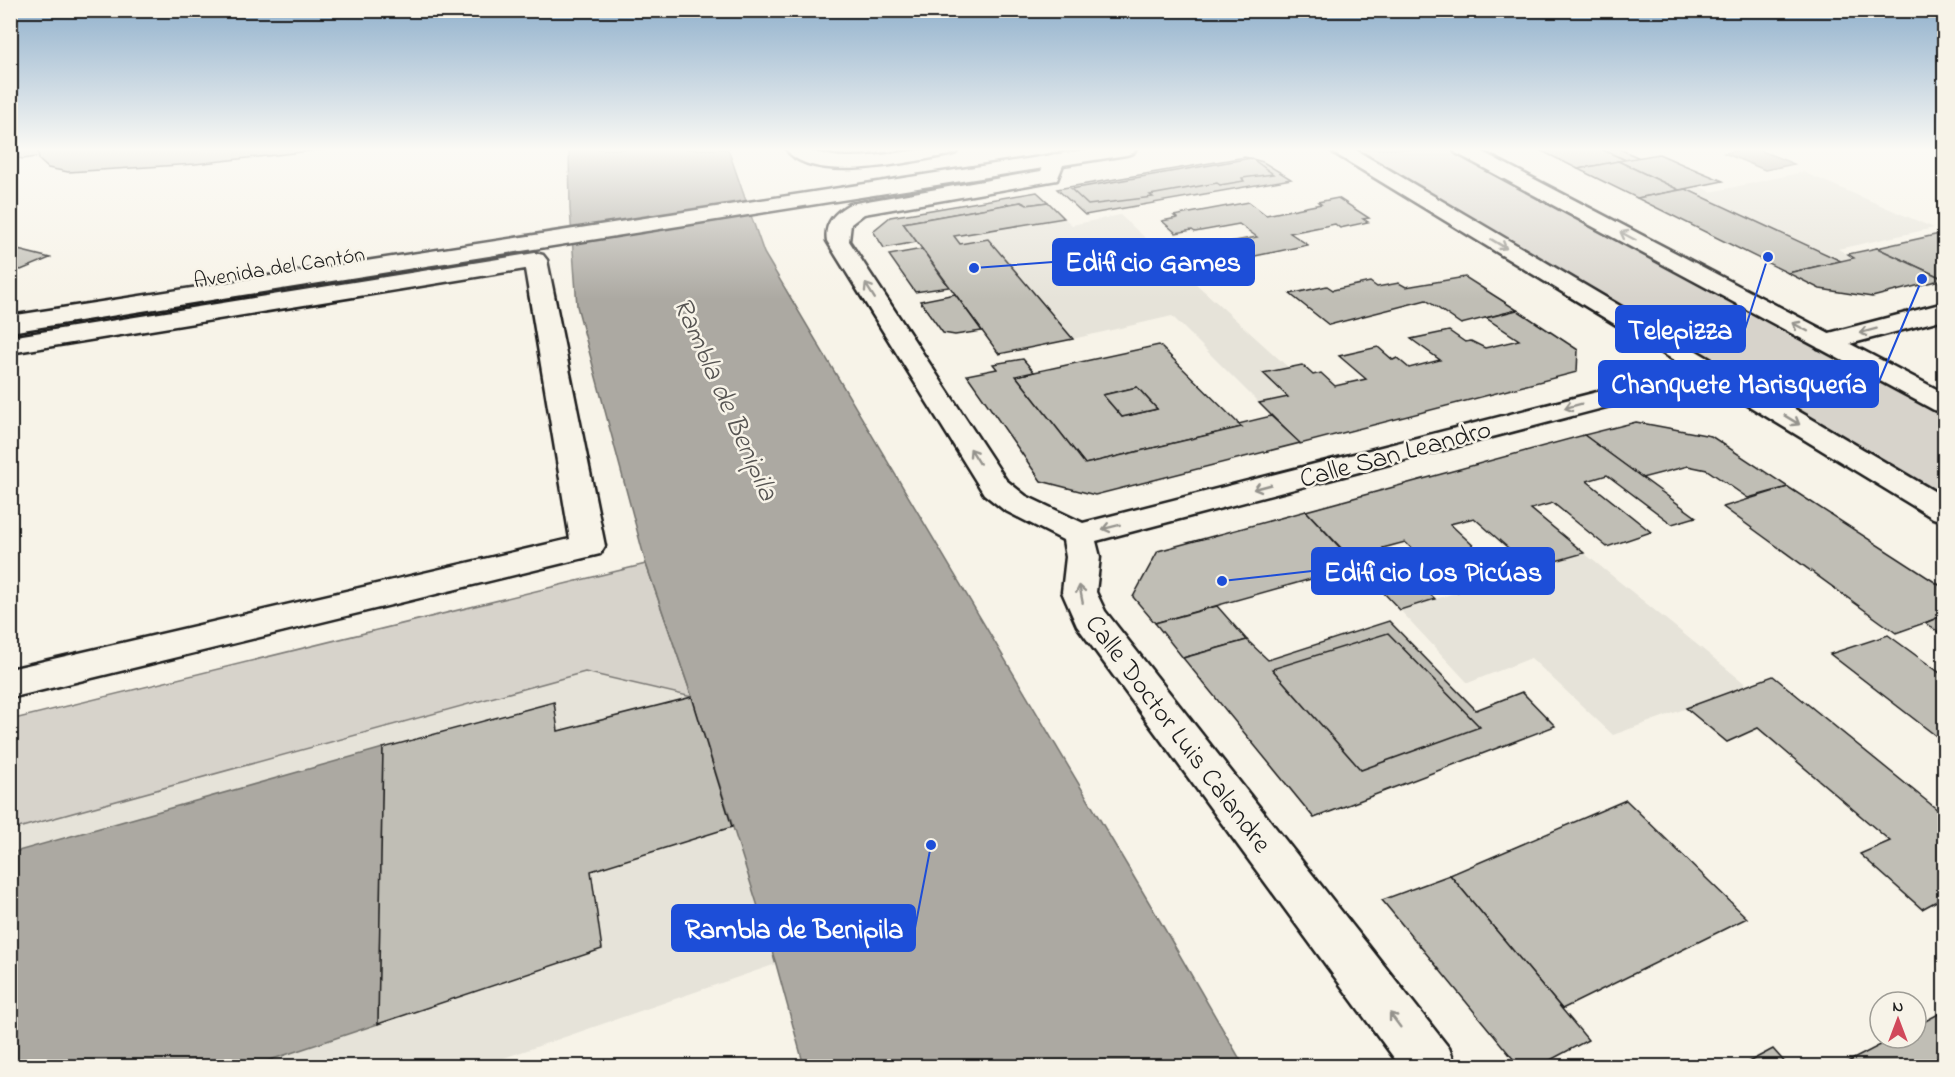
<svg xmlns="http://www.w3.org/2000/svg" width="1955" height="1077" viewBox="0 0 1955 1077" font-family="'Indie Flower',sans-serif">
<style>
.built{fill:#e6e3d9}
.green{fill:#d7d3cb;stroke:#7a7874;stroke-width:1.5}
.water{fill:#aca9a2;stroke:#72716c;stroke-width:1.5}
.building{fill:#c0beb5;stroke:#1c1c1c;stroke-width:1.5;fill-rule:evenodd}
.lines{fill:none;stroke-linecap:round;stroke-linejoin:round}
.minor-casing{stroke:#1c1c1c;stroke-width:5}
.secondary-casing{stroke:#1c1c1c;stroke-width:5}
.primary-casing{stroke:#1c1c1c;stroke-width:5}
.minor{fill:#f7f3e8;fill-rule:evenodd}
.secondary{fill:#f7f3e8;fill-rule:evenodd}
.primary{fill:#f7f3e8;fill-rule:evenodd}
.oneway{stroke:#94928c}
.labels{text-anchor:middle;stroke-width:5;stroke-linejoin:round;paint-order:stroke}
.far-street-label{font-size:22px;fill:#1c1c1c;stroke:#f7f3e8}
.street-label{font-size:27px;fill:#1c1c1c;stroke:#f7f3e8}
.water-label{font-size:28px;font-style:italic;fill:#565452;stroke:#f7f3e8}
.leader{fill:none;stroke:#1d4ed8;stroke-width:2}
.callout-dot{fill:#1d4ed8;stroke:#f7f3e8;stroke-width:2}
.callout{fill:#1d4ed8;stroke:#1d4ed8;stroke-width:2}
.callout-label{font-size:28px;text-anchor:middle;font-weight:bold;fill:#fff}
</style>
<rect width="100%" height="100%" fill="#f7f3e8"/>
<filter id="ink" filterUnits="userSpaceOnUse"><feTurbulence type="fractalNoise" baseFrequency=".0167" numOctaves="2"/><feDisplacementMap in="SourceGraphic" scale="12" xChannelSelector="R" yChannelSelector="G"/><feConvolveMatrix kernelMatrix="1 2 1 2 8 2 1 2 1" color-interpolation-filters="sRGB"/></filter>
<g filter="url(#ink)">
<g class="built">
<polygon points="1803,172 1934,228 1838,249 1854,258 1841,261 1686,189 1699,186 1711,192"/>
<polygon points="1120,215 1289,368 1263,373 1288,397 1259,403 1172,316 1073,339 988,239 960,244 954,236 1064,218 1072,225"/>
<polygon points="1584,553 1748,686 1613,735 1531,658 1468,683 1400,610"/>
<polygon points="646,564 692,697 776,964 481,1066 11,1066 10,720"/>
</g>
<g class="green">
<polygon points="1341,149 1463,149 1944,404 1944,511"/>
<polygon points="646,564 692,697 585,672 11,830 10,720"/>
</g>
<g class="water">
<polygon points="569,149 728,149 764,253 1160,921 1244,1066 804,1066 776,964 692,697 646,564 577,306 570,209"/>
<polygon points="1745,149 1757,149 1794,164 1765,170 1724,153"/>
<polygon points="383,748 378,1024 252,1066 11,1066 11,853"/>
</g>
<g class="building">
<polygon points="20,149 88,149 23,159 14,157"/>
<polygon points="38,149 328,149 195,164 68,172 48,168 39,160"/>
<polygon points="1538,149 1601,149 1626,160 1578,169"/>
<polygon points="1601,149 1619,149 1640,158 1626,160"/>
<polygon points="1659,154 1684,165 1723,181 1679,190 1618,161"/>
<polygon points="1245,157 1263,162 1291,179 1085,215 1057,189"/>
<polygon points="1251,158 1273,174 1242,178 1244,181 1220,185 1217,183 1150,195 1153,197 1088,205 1071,189"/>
<polygon points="1618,161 1679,190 1637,198 1578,169"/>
<polygon points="1686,189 1841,261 1788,273 1637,198"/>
<polygon points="1037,192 1048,202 1027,205 1021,202 903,223 917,242 884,248 873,231 890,217"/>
<polygon points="1338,198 1369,218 1363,219 1368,222 1340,228 1335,224 1290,233 1308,245 1217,264 1205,253 1220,250 1213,245 1257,237 1239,224 1195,232 1192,230 1176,233 1162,221 1177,218 1174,216 1249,202 1266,215 1321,204 1318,202"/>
<polygon points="1021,202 1027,205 1048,202 1064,218 954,236 960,244 988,239 1073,339 999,354 903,223"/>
<polygon points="1944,233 1944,279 1877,248"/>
<polygon points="10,248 50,258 21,270 10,267"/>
<polygon points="1877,248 1944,279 1872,297 1820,289 1788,273 1854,258 1848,254"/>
<polygon points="922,249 949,287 915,292 889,255"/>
<polygon points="1465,277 1517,310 1461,324 1426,300 1329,325 1290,294 1327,286 1333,290 1370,282 1377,287 1399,283 1406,287"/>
<polygon points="955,294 982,331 955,335 943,333 920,301"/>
<polygon points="1517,310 1578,350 1577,372 1300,444 1259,403 1288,397 1263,373 1302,365 1313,375 1321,373 1335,386 1366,379 1339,356 1378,347 1393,360 1397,358 1409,368 1440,360 1411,339 1449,331 1465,342 1471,341 1485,348 1519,340 1486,318"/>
<path d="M1159 345 1242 427 1085 464 1016 376ZM1137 387 1157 409 1122 417 1103 395Z"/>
<polygon points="1023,359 1034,372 1016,376 1085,464 1242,427 1238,424 1271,416 1300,443 1095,495 1041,481 967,375 997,369 993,364"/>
<polygon points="1137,387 1157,409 1122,417 1103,395"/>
<polygon points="1636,422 1711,436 1788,487 1748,498 1707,470 1688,466 1642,478 1584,435"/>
<polygon points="1584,435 1696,517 1672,524 1607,475 1587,481 1651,532 1607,547 1553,503 1531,509 1584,553 1531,568 1474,518 1450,524 1506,576 1457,592 1405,542 1383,548 1435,599 1400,610 1306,511"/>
<polygon points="1788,487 1944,588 1944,616 1896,633 1723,507"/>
<polygon points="1306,511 1357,566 1155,623 1133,597 1158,551"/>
<polygon points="1217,606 1247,640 1183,658 1155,623"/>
<polygon points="1944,615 1944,636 1925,623"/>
<polygon points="1389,621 1476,710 1522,692 1555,726 1314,818 1183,658 1247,640 1268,660"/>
<polygon points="1388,633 1480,727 1361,770 1272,669"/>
<polygon points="1888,635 1944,676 1944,742 1830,654"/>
<polygon points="1773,676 1944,815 1944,897 1922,909 1860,854 1890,841 1758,728 1727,742 1686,708"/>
<polygon points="692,697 732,827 591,871 602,949 378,1024 383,748 554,702 558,731"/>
<polygon points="1626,800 1747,918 1562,1009 1450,875"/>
<polygon points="1450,875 1562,1009 1588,1040 1539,1066 1519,1066 1382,900"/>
<polygon points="1944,1011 1944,1066 1840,1066 1894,1038 1916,1038 1916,1026"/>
<polygon points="1773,1049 1788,1066 1741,1066"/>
</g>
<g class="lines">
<defs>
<g id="minor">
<path d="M786 149C807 147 824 157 846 157 884 158 921 146 959 149L956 153 949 155C912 161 812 186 786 149Z"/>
<path d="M1055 154 1062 156 1065 160 1057 180 864 214 851 224 849 241 1006 480 1026 496 1083 523 1711 363 1721 365 1725 371 1721 377 1096 541 1100 557 1096 592 1105 611 1449 1048 1456 1066H1400L1077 626 1062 592 1066 557 1063 540 1004 510 984 494 827 241C824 223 835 212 850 204L1041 171 1048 156Z"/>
<polygon points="535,253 543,255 547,260 605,546 600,554 10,698 10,669 570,539 525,269 10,353 10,337"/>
<polygon points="1944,303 1944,319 1827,350 1818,348 1814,342 1818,336"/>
</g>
<polygon id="secondary" points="1091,149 1136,149 1133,153 1126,155 10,332 10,316"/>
<g id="primary">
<polygon points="1331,149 1354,149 1944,497 1944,521 1933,518 1334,153"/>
<polygon points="1453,149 1477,149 1944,393 1944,412 1934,410 1456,153"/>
</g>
</defs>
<use href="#minor" class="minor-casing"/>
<use href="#secondary" class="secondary-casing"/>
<use href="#primary" class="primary-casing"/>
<use href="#minor" class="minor"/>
<use href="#secondary" class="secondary"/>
<use href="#primary" class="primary"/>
</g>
<defs><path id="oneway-shaft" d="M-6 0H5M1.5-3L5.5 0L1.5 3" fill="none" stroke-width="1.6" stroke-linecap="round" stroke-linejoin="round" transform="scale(1.5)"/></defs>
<g class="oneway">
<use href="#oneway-shaft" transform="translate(1628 236) rotate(-152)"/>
<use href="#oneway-shaft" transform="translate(1499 244) rotate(31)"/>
<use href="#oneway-shaft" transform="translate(870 291) rotate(-122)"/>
<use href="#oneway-shaft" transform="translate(1800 327) rotate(-152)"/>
<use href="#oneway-shaft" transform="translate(1868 331) rotate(165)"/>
<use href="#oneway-shaft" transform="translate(1573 406) rotate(165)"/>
<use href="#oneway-shaft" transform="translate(1792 420) rotate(31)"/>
<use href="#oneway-shaft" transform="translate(975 456) rotate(-122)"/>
<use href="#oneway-shaft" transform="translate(1262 487) rotate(165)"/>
<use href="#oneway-shaft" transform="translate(1111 527) rotate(166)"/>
<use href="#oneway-shaft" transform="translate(1081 594) rotate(-101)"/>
<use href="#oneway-shaft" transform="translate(1395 1020) rotate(-127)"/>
</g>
</g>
<linearGradient id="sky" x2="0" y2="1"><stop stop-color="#90b0cc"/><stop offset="0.5" stop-color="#fbfaf5"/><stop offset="1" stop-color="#fbfaf5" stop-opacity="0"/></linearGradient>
<rect width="1955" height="299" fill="url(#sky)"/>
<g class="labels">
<g class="far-street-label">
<text transform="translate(279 266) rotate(-9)" y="8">Avenida del Cantón</text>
</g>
<g class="street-label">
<text transform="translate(1395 453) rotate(-15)" y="9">Calle San Leandro</text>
<text transform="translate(1179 733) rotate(53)" y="9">Calle Doctor Luis Calandre</text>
</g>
<g class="water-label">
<text transform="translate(727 398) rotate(66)" y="10">Rambla de Benipila</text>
</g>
</g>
<path class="leader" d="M974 268L1053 262M1768 257L1745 329M1922 279L1878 384M1222 581L1312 571M931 845L915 928"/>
<g class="callout-dot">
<circle cx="974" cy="268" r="6"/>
<circle cx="1768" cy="257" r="6"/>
<circle cx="1922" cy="279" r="6"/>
<circle cx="1222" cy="581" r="6"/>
<circle cx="931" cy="845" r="6"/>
</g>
<g class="callout">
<rect x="1053" y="239" width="201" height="46" rx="6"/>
<rect x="1616" y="306" width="129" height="46" rx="6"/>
<rect x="1599" y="361" width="279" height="46" rx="6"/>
<rect x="1312" y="548" width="242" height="46" rx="6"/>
<rect x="672" y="905" width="243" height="46" rx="6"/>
</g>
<g class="callout-label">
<text x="1153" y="271">Edificio Games</text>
<text x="1680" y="339">Telepizza</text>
<text x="1739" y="393">Chanquete Marisquería</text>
<text x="1433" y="581">Edificio Los Picúas</text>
<text x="794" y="938">Rambla de Benipila</text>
</g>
<rect width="1955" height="1077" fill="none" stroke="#f7f3e8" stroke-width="36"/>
<rect x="18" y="18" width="1919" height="1041" fill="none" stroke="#1c1c1c" stroke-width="2" filter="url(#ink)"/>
<g transform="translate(1898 1020)"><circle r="28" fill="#f7f3e8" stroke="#9f9d96" stroke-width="1.5"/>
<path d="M0-4.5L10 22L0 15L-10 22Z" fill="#d1495b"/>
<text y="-9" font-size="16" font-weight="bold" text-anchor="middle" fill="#1c1c1c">N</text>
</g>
</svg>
